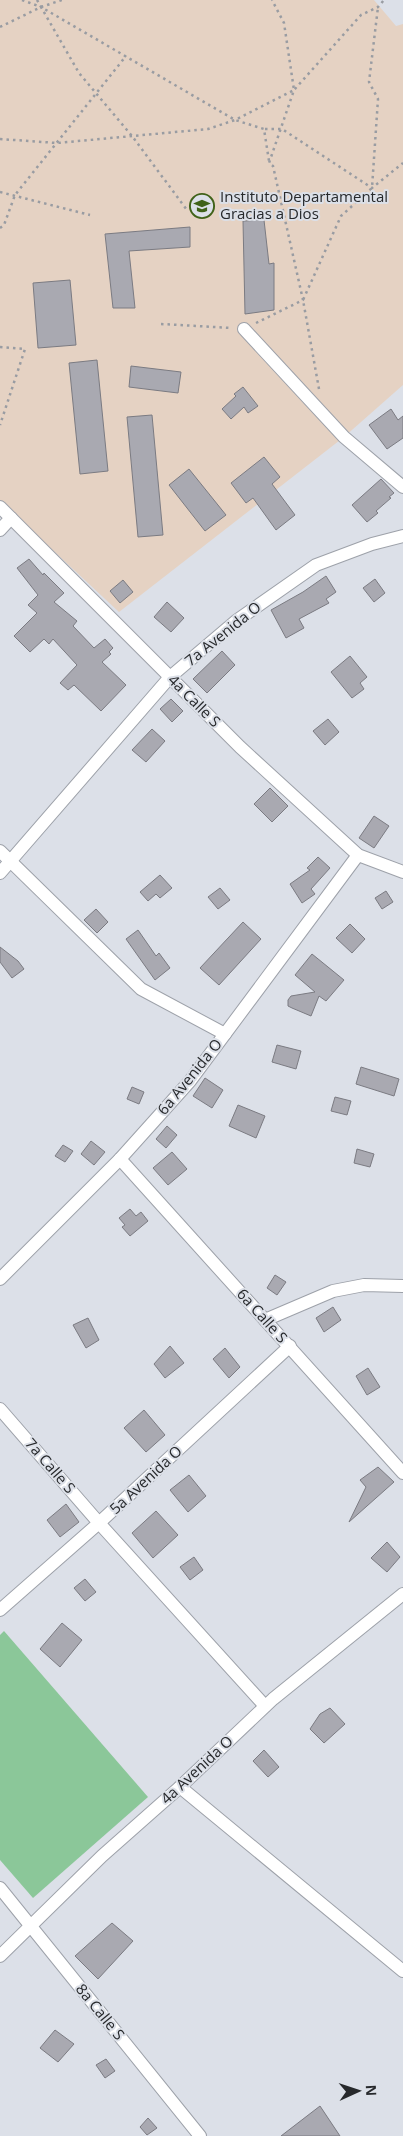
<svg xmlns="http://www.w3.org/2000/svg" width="403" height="2136" viewBox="0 0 403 2136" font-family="'Open Sans',sans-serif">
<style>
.education{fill:#e5d2c3}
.green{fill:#8bc799}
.building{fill:#a9a9b1;stroke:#7b7b82}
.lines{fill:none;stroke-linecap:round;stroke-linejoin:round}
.street-casing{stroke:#9da1a9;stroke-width:14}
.path{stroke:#999ca2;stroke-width:2.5;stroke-dasharray:2.5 4;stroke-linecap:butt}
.street{stroke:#fff;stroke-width:12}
.labels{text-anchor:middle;stroke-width:4;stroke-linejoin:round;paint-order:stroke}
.poi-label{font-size:15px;fill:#27292c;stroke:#dce0e8;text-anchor:start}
.street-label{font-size:15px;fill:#27292c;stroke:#dce0e8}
</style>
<rect width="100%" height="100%" fill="#dce0e8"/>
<polygon class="education" points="0,0 374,0 396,26 403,24 403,385 344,437 119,612 0,501"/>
<polygon class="green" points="4,1631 148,1797 33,1898 0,1860 0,1635"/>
<g class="building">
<polygon points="264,220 269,264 274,263 274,310 245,314 243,221"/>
<polygon points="190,227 190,247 129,251 135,308 113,308 105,234"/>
<polygon points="70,280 76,345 38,348 33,283"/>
<polygon points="97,360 108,471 80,474 69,363"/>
<polygon points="131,366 181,372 178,393 129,387"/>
<polygon points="243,387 258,406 248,413 244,407 231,419 222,409 236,396 234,394"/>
<polygon points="391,409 398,420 403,416 403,438 387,449 369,425"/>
<polygon points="152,415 163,535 138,537 127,417"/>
<polygon points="264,457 280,477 272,484 295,515 276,530 253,498 246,503 231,483"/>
<polygon points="189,469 226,515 205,531 169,485"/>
<polygon points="381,479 394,493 389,497 391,498 376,511 378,513 367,522 352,505"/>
<polygon points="29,559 43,575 44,573 64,593 54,602 77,621 73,626 94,648 105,639 113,648 109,652 111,654 102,662 126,685 101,711 74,685 68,690 60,683 77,665 53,639 49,644 44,639 30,652 14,636 37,613 28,605 38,595 17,568"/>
<polygon points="326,576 336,592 326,599 329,603 299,619 304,628 286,638 271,610 303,592"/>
<polygon points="375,579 385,593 374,602 363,588"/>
<polygon points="123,580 133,592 120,603 110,591"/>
<polygon points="167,602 184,618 171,632 154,617"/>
<polygon points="222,651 235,665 207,693 193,679"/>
<polygon points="350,656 367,677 360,683 364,689 352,698 331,672"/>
<polygon points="171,699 183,711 172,722 160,709"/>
<polygon points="328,719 339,732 325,745 313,731"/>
<polygon points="152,729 165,741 146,762 132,750"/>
<polygon points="270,788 288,806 272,822 254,804"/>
<polygon points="374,816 389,826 374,848 359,838"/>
<polygon points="318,857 330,868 311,889 315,894 302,903 290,884 310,870 307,868"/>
<polygon points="160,875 172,888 160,898 156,894 148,901 140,892"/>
<polygon points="220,888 230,900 218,909 208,897"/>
<polygon points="386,891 393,902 382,909 375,898"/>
<polygon points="96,909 108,922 97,933 84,920"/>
<polygon points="243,922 261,939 219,985 200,968"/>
<polygon points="350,924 365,939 352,953 336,938"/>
<polygon points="138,930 156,956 159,953 170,968 155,980 126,939"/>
<polygon points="0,947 18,961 24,969 12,978 0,962"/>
<polygon points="312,954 344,980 326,1001 319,996 311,1016 292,1008 288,1006 288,1000 291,996 315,992 295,975"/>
<polygon points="277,1045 301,1051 296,1069 272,1062"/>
<polygon points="361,1067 399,1079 394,1096 356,1084"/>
<polygon points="205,1078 223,1090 212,1108 193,1096"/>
<polygon points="132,1087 144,1092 139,1104 127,1099"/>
<polygon points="335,1097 351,1101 347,1115 331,1111"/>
<polygon points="238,1105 265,1116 256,1138 229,1126"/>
<polygon points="167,1126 177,1135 166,1148 156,1139"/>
<polygon points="91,1141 105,1152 94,1165 81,1154"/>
<polygon points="63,1145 73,1151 65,1162 55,1156"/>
<polygon points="357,1149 374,1154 370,1167 354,1163"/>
<polygon points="172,1152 187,1169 168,1185 153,1168"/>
<polygon points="130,1209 136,1216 141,1212 148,1221 130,1236 122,1227 125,1225 119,1218"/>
<polygon points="275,1275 286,1282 277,1295 267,1288"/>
<polygon points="333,1307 341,1320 324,1332 316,1318"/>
<polygon points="88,1318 99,1340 86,1348 73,1325"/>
<polygon points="170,1346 184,1363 165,1378 154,1364"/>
<polygon points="225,1348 240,1367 229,1378 213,1359"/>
<polygon points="368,1368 380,1387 367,1395 356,1376"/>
<polygon points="144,1410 165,1435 146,1452 124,1428"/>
<polygon points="378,1467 394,1482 349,1522 366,1487 360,1480"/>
<polygon points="189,1475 206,1496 188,1512 170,1490"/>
<polygon points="66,1504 79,1522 60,1537 47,1520"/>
<polygon points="156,1511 178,1535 153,1558 132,1533"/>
<polygon points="387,1542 400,1557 387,1572 371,1558"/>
<polygon points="194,1557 203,1570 190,1580 180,1567"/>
<polygon points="85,1579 96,1592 85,1601 74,1588"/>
<polygon points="62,1623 82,1640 60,1667 40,1649"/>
<polygon points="330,1708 345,1724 324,1743 310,1729 320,1714"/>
<polygon points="264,1750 279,1767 268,1777 253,1761"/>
<polygon points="112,1923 133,1941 98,1979 75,1956"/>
<polygon points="55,2030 74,2044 58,2062 40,2048"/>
<polygon points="106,2059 115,2071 105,2078 96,2065"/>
<polygon points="320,2106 340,2136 281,2136"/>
<polygon points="148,2118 157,2128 147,2135 140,2127"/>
</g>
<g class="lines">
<defs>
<g id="street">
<polyline points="244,329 344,437 403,487"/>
<polyline points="0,507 240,747 358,855 403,872"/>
<polyline points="0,530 11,518"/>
<polyline points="0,851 141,989 225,1034"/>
<polyline points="0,873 170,677 236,621 316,565 372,544 403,536"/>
<polyline points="120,1159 403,1473"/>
<polyline points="0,1279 120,1159 190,1081 358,855"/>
<polyline points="265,1320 333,1291 364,1285 403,1286"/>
<polyline points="0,1409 99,1523 265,1706"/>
<polyline points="0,1610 99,1523 290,1346"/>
<polyline points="180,1787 403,1971"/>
<polyline points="0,1888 200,2136"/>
<polyline points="0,1956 102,1856 180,1787 273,1699 403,1594"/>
</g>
</defs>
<use href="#street" class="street-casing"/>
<g class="path">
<polyline points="22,0 41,7 79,73 132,136 187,210"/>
<polyline points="37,0 41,7 235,120 264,129 269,161"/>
<polyline points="0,27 41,7 62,0"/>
<polyline points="265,129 282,129 372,188 403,163"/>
<polyline points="0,139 57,143 208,129 235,120 294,90 284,23 272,0"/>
<polyline points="0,192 90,215"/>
<polyline points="0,228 4,225 15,195 126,56"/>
<polyline points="256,323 303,300 273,166 269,163 294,90 361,15 378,7 384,0"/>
<polyline points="161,324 232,328"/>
<polyline points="0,347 25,349 0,425"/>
<polyline points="319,389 303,300 341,216 372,188 378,99 369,82 378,7"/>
</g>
<use href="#street" class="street"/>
</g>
<defs>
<symbol id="school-ring" viewBox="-11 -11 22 22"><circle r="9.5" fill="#dce0e8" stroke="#406219" stroke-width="1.5"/><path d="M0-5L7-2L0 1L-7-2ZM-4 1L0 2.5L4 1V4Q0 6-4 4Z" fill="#406219"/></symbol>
</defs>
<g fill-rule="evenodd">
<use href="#school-ring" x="188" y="192" width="28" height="28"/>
</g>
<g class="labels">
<g class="poi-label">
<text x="220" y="202">Instituto Departamental<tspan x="220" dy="17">Gracias a Dios</tspan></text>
</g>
<g class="street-label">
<text transform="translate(223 634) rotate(-39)" y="5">7a Avenida O</text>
<text transform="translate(194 701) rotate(45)" y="5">4a Calle S</text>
<text transform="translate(190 1077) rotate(-51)" y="5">6a Avenida O</text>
<text transform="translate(262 1316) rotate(48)" y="5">6a Calle S</text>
<text transform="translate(50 1466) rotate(49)" y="5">7a Calle S</text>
<text transform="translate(146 1480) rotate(-43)" y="5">5a Avenida O</text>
<text transform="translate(197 1770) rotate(-43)" y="5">4a Avenida O</text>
<text transform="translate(100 2012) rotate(51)" y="5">8a Calle S</text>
</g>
</g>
<g transform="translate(358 2091) rotate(87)" stroke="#dce0e8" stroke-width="4" paint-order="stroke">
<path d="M0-4L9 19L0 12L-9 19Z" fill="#27292c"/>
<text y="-8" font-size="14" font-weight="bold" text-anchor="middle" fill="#27292c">N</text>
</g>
</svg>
